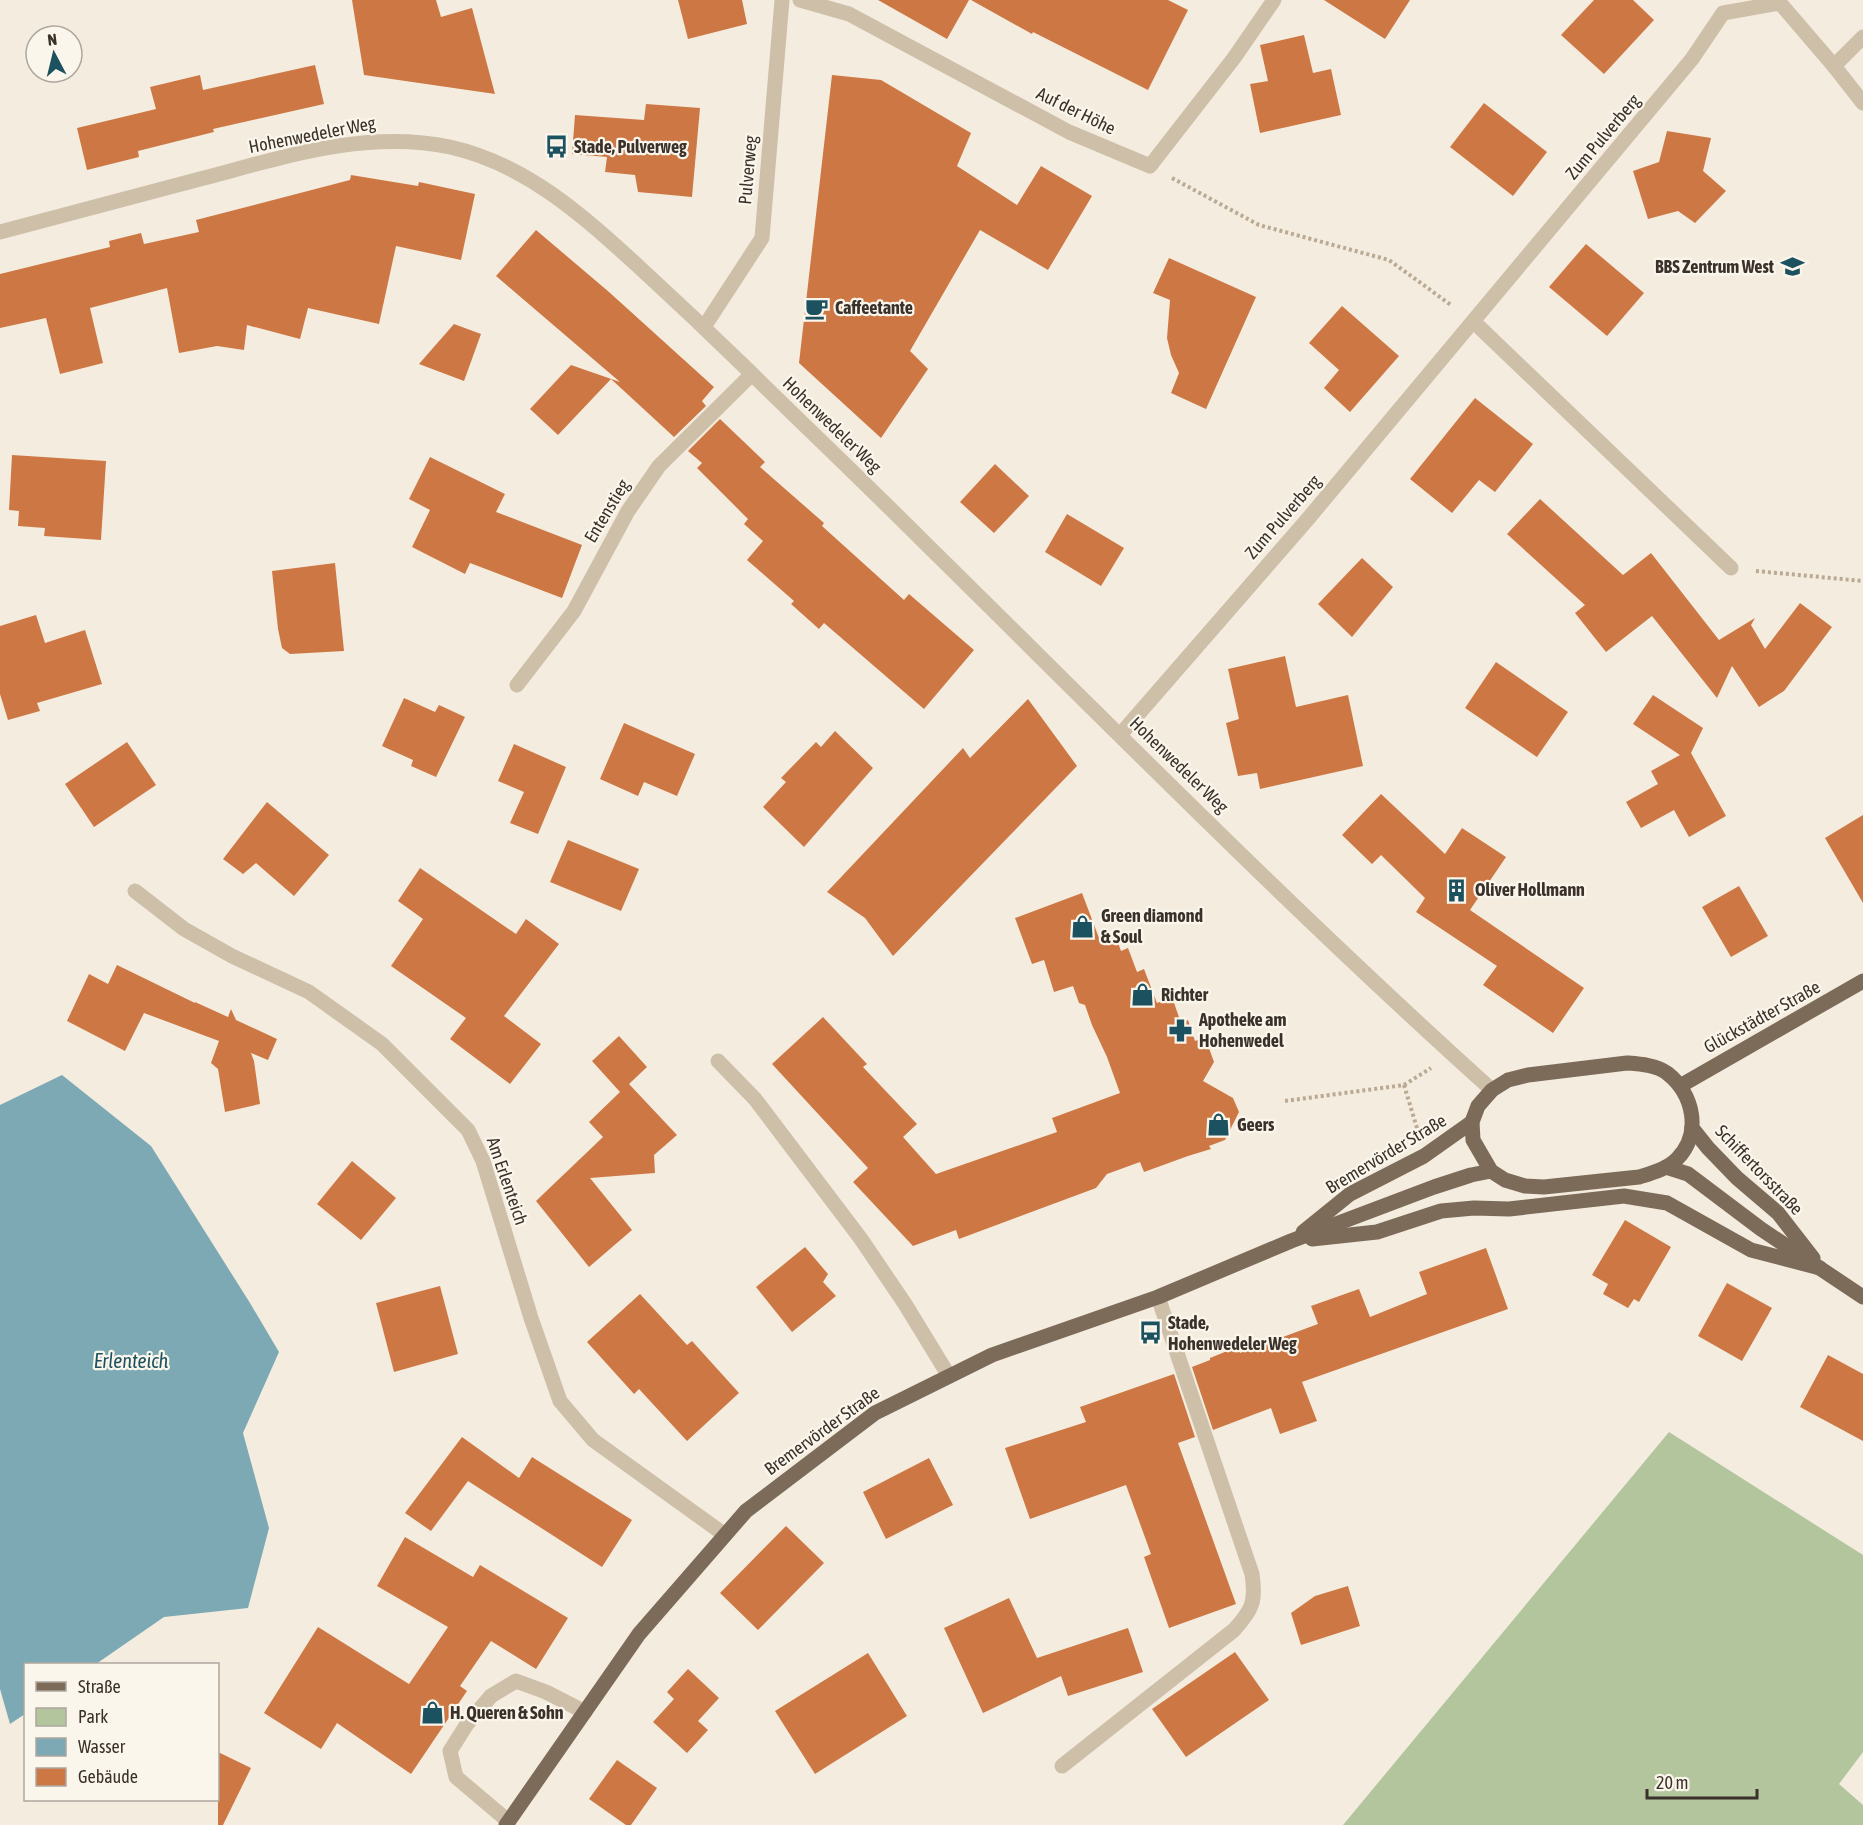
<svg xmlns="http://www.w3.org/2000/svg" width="1863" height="1825" viewBox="0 0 1863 1825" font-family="'Asap Condensed',sans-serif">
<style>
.green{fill:#b2c59d}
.water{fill:#7ca9b3}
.building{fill:#cd7844}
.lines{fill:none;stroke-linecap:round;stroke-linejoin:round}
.path{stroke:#baa993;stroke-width:4;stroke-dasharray:3 3;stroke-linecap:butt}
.minor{stroke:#cebfa9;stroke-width:15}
.major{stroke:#7d6b5a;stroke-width:15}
.labels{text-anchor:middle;stroke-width:4.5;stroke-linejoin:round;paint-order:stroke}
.street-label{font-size:18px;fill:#3a312a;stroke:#fbf6ec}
.poi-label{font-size:18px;font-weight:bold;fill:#3a312a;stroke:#fbf6ec;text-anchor:start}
.water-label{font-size:20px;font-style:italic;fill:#1c515f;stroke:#fbf6ec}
</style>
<rect width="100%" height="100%" fill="#f4eddf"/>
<polygon class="green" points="1669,1432 1863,1555 1863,1752 1839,1784 1863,1805 1863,1825 1343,1825"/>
<polygon class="water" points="62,1075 151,1146 250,1303 279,1352 243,1433 269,1528 248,1608 164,1617 96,1664 26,1664 25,1714 10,1724 0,1689 0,1105"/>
<g class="building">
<polygon points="352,0 436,0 441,17 472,8 495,94 364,75"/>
<polygon points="678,0 742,0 747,24 688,39"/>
<polygon points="878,0 969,0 947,39"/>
<polygon points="971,0 1168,0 1188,10 1148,90 1033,32 1032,34"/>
<polygon points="1324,0 1410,0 1385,39"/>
<polygon points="1594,0 1633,0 1654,20 1604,74 1561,35"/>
<polygon points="1304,35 1313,73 1331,69 1341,115 1260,133 1250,84 1268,81 1260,45"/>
<polygon points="315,65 324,104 213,129 214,132 138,151 139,157 87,170 77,128 156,109 150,87 200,75 203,90"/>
<polygon points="832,75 881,80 971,133 957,166 1017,205 1041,166 1092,196 1048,270 980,230 910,351 928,369 881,438 799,363"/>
<polygon points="1484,103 1547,152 1513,196 1450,147"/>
<polygon points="646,104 700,108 692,197 638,192 635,175 605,172 607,157 572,154 575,115 644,120"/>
<polygon points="1667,131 1711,138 1703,171 1726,191 1695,223 1678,211 1648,219 1633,171 1659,162"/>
<polygon points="351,175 418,186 419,182 475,194 461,260 396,246 379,324 308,308 300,339 247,325 244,350 217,346 179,353 167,288 90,308 103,363 60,374 46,318 0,328 0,274 110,247 109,241 141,233 144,244 199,232 196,220 350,180"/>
<polygon points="536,230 609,292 714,387 702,401 706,406 674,437 611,379 558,435 530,409 571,365 620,382 496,276"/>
<polygon points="1586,244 1644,293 1607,336 1549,287"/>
<polygon points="1169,258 1256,297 1206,409 1171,393 1179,373 1171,355 1167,338 1170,300 1153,293"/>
<polygon points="1342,306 1399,356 1350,412 1324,388 1339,370 1309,343"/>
<polygon points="454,324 481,334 464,381 419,364"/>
<polygon points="1475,398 1533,444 1495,492 1479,480 1452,513 1410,479"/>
<polygon points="720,419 765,462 760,467 824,523 822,526 904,600 909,594 974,650 924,709 824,623 819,629 791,604 794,601 747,560 763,541 744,524 748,519 697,468 702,463 688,451"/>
<polygon points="12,455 106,461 101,540 44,536 45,528 18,526 19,511 9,510"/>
<polygon points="430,457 505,494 496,512 582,545 562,598 470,563 465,574 412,547 430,510 409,499"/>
<polygon points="995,464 1029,496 994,533 960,502"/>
<polygon points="1540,499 1623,575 1651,553 1719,640 1755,618 1751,625 1765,649 1800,603 1832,627 1784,691 1759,707 1732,666 1717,698 1652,616 1606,652 1575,613 1585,605 1507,534"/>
<polygon points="1067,514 1124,548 1101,586 1045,552"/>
<polygon points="1362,558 1393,587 1352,637 1318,604"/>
<polygon points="335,563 344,651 290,654 282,648 278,629 272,571"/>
<polygon points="36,615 45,643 85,630 102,684 37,703 40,711 8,720 0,694 0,626"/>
<polygon points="1285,656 1296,707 1348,695 1363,766 1260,789 1257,773 1238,776 1226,723 1239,719 1228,669"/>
<polygon points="1496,662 1568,712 1537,757 1465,708"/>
<polygon points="1653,695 1703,728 1691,753 1726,816 1689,837 1674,810 1641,828 1626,802 1658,784 1651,771 1680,755 1633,724"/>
<polygon points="404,698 435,712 439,705 465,717 436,777 411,766 413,760 382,746"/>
<polygon points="1028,699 1077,766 893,956 865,918 827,892 963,748 970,758"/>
<polygon points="624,723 695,754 677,796 644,782 638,796 600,779"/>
<polygon points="835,731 873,768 804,847 763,807 786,782 781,778 816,742 821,747"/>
<polygon points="127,742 156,785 94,827 65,784"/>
<polygon points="514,744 566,767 538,834 510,823 524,792 498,781"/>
<polygon points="1381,794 1445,854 1462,828 1506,857 1470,910 1584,988 1553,1033 1483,985 1497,966 1416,912 1425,898 1381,855 1372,864 1342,835"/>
<polygon points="267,802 329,855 294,896 256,863 243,874 223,859"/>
<polygon points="1863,815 1863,903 1825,838"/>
<polygon points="568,840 639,869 621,911 550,882"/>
<polygon points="420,868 516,934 526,919 559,944 504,1016 541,1044 510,1084 450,1039 466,1018 391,966 423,919 398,901"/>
<polygon points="1739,886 1768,936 1731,957 1702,907"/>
<polygon points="1082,893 1099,938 1114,932 1121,951 1128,948 1137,972 1144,969 1157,1003 1172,997 1181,1023 1188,1020 1195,1041 1205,1037 1214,1062 1203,1081 1233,1098 1239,1112 1225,1140 1209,1146 1211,1149 1188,1156 1144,1172 1140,1162 1107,1174 1096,1188 959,1239 956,1230 913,1246 853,1182 868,1168 772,1064 823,1017 867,1064 863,1067 917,1124 903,1137 936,1174 1057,1132 1052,1118 1120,1093 1107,1057 1092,1025 1085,1005 1079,1003 1073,986 1054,992 1044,960 1032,964 1015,918"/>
<polygon points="117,965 195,1003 195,1002 228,1017 231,1009 236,1020 277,1039 268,1060 251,1053 254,1061 260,1104 225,1112 218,1069 211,1063 219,1041 144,1013 125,1051 67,1021 89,974 108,984"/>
<polygon points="619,1036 647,1067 629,1084 677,1135 654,1155 655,1173 590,1178 632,1230 589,1267 536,1201 603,1137 589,1122 620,1092 592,1061"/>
<polygon points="352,1161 396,1198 361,1240 317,1204"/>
<polygon points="1625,1220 1671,1247 1639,1302 1634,1299 1628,1308 1603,1294 1608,1284 1592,1275"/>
<polygon points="805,1247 828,1274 823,1282 836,1296 792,1332 756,1287"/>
<polygon points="1486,1248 1508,1309 1302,1382 1317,1421 1280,1434 1271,1408 1213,1430 1192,1367 1210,1360 1210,1358 1237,1347 1240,1353 1318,1324 1311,1306 1359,1289 1370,1317 1427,1294 1419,1272"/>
<polygon points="1727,1283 1772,1308 1742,1361 1698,1336"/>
<polygon points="440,1286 458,1354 394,1372 376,1303"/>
<polygon points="640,1294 687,1345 692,1341 739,1393 687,1441 639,1389 634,1394 587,1342"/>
<polygon points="1828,1355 1863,1374 1863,1441 1800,1407"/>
<polygon points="1174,1374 1195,1437 1178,1443 1236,1604 1169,1628 1144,1557 1151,1554 1126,1485 1030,1519 1005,1448 1086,1422 1080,1407"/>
<polygon points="462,1437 519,1478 532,1457 632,1520 602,1567 468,1481 431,1531 405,1513"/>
<polygon points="929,1458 953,1505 886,1539 863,1492"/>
<polygon points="786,1526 824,1563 758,1630 720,1593"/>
<polygon points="405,1537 473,1577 480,1565 568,1618 536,1669 491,1641 460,1686 467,1691 411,1774 337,1723 321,1749 264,1713 318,1627 409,1684 448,1627 377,1586"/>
<polygon points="1348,1586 1360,1626 1301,1645 1291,1613 1315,1596"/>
<polygon points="1009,1598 1037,1658 1128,1628 1143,1672 1068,1696 1061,1676 983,1713 944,1628"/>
<polygon points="1235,1652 1269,1700 1186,1757 1152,1709"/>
<polygon points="868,1653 907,1716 815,1774 775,1711"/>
<polygon points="688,1669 719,1698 698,1721 708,1730 687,1753 653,1722 674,1699 667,1692"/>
<polygon points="218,1752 251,1768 223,1825 218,1825"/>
<polygon points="617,1760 657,1788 631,1825 626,1825 589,1799"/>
</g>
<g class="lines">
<g class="path">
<polyline points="1172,178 1259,225 1389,260 1451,305"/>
<polyline points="1756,571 1863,581"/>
<polyline points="1404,1085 1417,1128"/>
<polyline points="1285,1101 1404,1085 1431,1068"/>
</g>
<g class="minor">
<polyline points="800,0 849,14 1069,132 1150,166 1234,58 1274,0"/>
<polyline points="1863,37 1834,66 1863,103"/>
<path d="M0 232C67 214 133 197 200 179 281 158 365 129 450 147 526 164 582 215 638 266 675 300 712 335 748 370 806 427 865 483 923 541 1111 726 1296 914 1492 1090"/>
<polyline points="1474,322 1731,568"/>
<polyline points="704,327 762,238 782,0"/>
<polyline points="517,685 574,611 628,511 659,466 752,374"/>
<polyline points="1120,735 1307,520 1692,59 1723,13 1780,3 1834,66"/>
<polyline points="135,891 184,929 232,956 309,992 382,1044 468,1130 483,1161 531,1318 560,1401 593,1440 725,1535"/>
<polyline points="718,1061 755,1099 861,1239 905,1304 949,1376"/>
<path d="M1062 1766 1234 1630C1253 1609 1256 1601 1252 1574L1158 1297"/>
<polyline points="508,1821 456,1777 450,1751 467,1724 491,1696 516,1681 546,1692 585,1712"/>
</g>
<g class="major">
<path d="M1627 1063C1640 1064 1656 1065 1667 1073 1694 1094 1702 1134 1677 1159 1667 1169 1652 1173 1639 1177L1544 1187 1525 1186 1505 1180 1491 1171 1473 1140 1472 1122 1478 1106 1492 1090 1508 1080 1528 1075Z"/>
<polyline points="1680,1086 1863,981"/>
<polyline points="1692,1128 1708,1148 1737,1178 1778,1213 1813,1258"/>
<polyline points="1666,1167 1688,1174 1761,1229 1863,1297"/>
<polyline points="1303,1232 1350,1194 1424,1156 1472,1122"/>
<polyline points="1312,1239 1377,1232 1441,1211 1474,1208 1509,1209 1624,1196 1667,1203 1751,1250 1820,1268"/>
<polyline points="506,1825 639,1634 746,1511 875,1413 992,1355 1158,1297 1291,1241 1434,1187 1471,1175 1491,1171"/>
</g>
</g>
<defs>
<symbol id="bus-bare" viewBox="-9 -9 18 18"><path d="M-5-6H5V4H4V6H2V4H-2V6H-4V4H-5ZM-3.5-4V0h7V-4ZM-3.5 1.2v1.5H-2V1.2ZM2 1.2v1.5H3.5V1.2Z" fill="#1c515f" stroke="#fbf6ec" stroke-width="2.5" paint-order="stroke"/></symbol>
<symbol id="school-bare" viewBox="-9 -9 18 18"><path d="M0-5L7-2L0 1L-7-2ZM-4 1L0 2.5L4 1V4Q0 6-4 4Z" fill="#1c515f" stroke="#fbf6ec" stroke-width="2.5" paint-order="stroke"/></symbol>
<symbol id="cafe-bare" viewBox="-9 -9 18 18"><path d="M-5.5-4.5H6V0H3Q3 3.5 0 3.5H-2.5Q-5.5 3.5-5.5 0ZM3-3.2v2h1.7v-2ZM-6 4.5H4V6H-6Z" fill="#1c515f" stroke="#fbf6ec" stroke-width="2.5" paint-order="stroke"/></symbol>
<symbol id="building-bare" viewBox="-9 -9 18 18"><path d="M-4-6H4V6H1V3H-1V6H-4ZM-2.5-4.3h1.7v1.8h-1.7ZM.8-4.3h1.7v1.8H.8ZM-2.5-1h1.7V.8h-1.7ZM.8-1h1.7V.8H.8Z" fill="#1c515f" stroke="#fbf6ec" stroke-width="2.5" paint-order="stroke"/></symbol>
<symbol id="shop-bare" viewBox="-9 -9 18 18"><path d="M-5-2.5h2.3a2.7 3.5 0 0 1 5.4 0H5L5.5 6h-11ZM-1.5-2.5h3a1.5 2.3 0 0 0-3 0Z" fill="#1c515f" stroke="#fbf6ec" stroke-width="2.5" paint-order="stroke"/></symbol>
<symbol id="pharmacy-bare" viewBox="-9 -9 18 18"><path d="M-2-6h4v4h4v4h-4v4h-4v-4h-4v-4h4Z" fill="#1c515f" stroke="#fbf6ec" stroke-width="2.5" paint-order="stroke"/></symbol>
</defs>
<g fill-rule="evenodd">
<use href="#bus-bare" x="540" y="130" width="33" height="33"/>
<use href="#school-bare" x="1776" y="250" width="33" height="33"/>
<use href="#cafe-bare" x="800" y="292" width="33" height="33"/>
<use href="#building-bare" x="1440" y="874" width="33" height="33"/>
<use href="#shop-bare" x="1066" y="910" width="33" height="33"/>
<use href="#shop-bare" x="1126" y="978" width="33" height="33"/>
<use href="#pharmacy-bare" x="1164" y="1014" width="33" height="33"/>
<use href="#shop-bare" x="1202" y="1108" width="33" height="33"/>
<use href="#bus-bare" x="1134" y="1316" width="33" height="33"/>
<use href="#shop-bare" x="416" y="1696" width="33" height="33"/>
</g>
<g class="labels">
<g class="street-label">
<text transform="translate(1076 111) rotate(26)" y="6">Auf der Höhe</text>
<text transform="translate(312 135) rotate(-11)" y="6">Hohenwedeler Weg</text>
<text transform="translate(1603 137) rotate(-50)" y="6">Zum Pulverberg</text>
<text transform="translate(748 170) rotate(-85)" y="6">Pulverweg</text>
<text transform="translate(832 425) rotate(44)" y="6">Hohenwedeler Weg</text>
<text transform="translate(607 511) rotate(-59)" y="6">Entenstieg</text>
<text transform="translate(1283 517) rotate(-49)" y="6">Zum Pulverberg</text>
<text transform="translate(1179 765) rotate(44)" y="6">Hohenwedeler Weg</text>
<text transform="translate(1762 1017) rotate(-29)" y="6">Glückstädter Straße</text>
<text transform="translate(1386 1154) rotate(-31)" y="6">Bremervörder Straße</text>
<text transform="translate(1759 1170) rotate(46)" y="6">Schiffertorsstraße</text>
<text transform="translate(507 1181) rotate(71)" y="6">Am Erlenteich</text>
<text transform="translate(822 1431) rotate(-36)" y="6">Bremervörder Straße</text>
</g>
<g class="poi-label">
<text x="574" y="153">Stade, Pulverweg</text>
<text x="1774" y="273" text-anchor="end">BBS Zentrum West</text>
<text x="835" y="314">Caffeetante</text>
<text x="1475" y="896">Oliver Hollmann</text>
<text x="1101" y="922">Green diamond<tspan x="1101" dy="21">&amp; Soul</tspan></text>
<text x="1161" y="1001">Richter</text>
<text x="1199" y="1026">Apotheke am<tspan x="1199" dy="21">Hohenwedel</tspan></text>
<text x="1237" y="1131">Geers</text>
<text x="1168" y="1329">Stade,<tspan x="1168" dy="21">Hohenwedeler Weg</tspan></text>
<text x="450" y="1719">H. Queren &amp; Sohn</text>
</g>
<g class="water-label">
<text x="131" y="1368">Erlenteich</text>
</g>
</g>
<rect x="24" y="1663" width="195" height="138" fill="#fbf6ec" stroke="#aea79e" stroke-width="1.5"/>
<rect x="36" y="1682" width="30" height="9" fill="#7d6b5a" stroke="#aea79e" stroke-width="1.5"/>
<text x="78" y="1693" font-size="18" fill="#3a312a">Straße</text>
<rect x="36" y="1708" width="30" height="18" fill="#b2c59d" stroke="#aea79e" stroke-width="1.5"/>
<text x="78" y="1723" font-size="18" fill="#3a312a">Park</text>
<rect x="36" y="1738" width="30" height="18" fill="#7ca9b3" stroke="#aea79e" stroke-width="1.5"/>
<text x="78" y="1753" font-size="18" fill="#3a312a">Wasser</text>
<rect x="36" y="1768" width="30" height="18" fill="#cd7844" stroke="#aea79e" stroke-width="1.5"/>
<text x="78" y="1783" font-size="18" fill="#3a312a">Gebäude</text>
<g transform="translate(54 54) rotate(353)"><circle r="28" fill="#fbf6ec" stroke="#aea79e" stroke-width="1.5"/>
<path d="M0-4.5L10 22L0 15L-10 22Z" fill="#1c515f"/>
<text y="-9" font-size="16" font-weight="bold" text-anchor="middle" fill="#3a312a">N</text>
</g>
<path d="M1647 1789v9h110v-9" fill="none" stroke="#3a312a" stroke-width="3"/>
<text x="1656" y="1789" font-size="18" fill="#3a312a" stroke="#fbf6ec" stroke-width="4.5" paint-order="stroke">20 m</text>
</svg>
